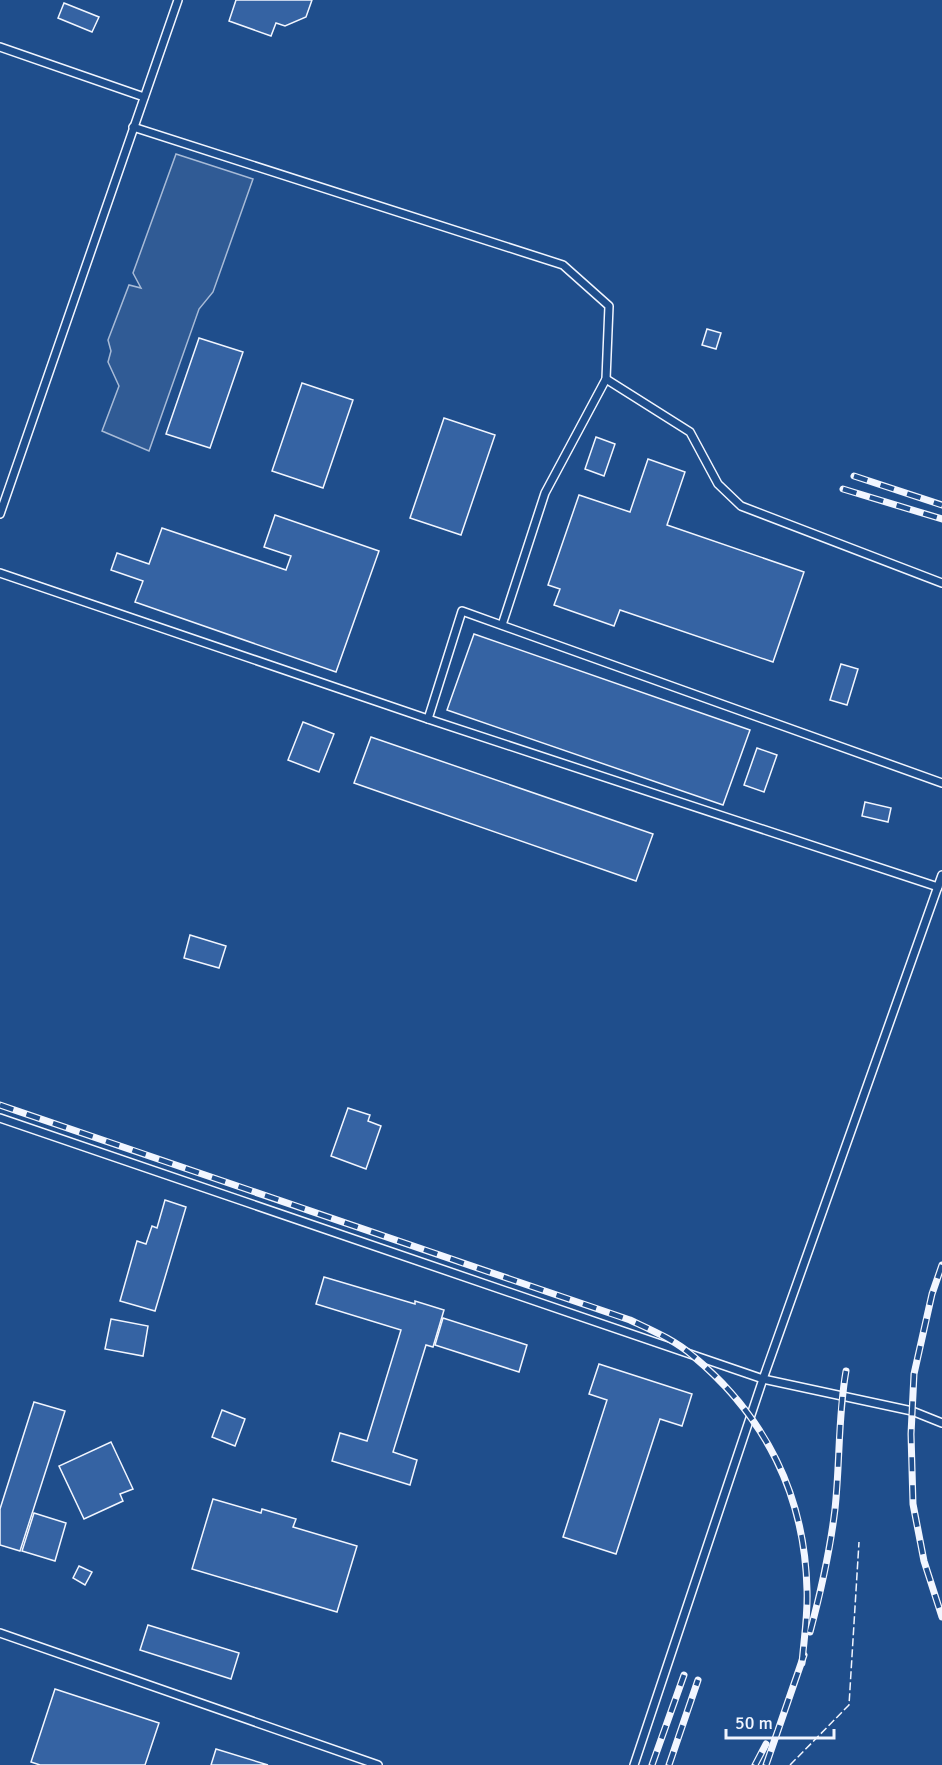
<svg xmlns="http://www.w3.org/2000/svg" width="942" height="1765" viewBox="0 0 942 1765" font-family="Signika,sans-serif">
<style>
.parking{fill:#305b95;stroke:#a8bbd7;stroke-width:1.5}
.building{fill:#3563a3;stroke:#f2f6ff;stroke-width:1.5}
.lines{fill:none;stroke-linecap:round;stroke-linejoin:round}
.service-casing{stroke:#f2f6ff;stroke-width:10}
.service{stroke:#1f4e8c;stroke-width:7}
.rail-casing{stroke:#f2f6ff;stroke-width:7}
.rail{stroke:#1f4e8c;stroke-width:4.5;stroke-dasharray:14;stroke-linecap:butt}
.fence{stroke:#f2f6ff;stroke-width:1.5;stroke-dasharray:8 3;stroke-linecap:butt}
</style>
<rect width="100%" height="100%" fill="#1f4e8c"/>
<polygon class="parking" points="176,154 253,179 213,292 199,309 149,451 102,431 119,386 108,362 111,351 108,340 129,285 141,288 133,273"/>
<g class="building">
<polygon points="236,0 312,0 306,17 285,26 276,23 271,36 229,21"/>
<polygon points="64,3 99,17 92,32 58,18"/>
<polygon points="707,329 721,333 716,349 702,345"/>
<polygon points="199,338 243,352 210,448 166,434"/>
<polygon points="302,383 353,400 323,488 272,471"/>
<polygon points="444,418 495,435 461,535 410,518"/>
<polygon points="596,437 615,444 604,476 585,469"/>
<polygon points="648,459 685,472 667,525 804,572 773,662 620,610 614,626 554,605 560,589 548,585 579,495 630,512"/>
<polygon points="275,515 379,551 336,672 135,602 143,581 111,570 117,553 149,564 162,528 286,570 291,556 264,547"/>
<polygon points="474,634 750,730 723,805 447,710"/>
<polygon points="841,664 858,669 847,705 830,700"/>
<polygon points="303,722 334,734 319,772 288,760"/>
<polygon points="371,737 653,834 636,881 354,783"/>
<polygon points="757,748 777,755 764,792 744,785"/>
<polygon points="865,802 891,808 888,822 862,816"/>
<polygon points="190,935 226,946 219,968 184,958"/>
<polygon points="348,1108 370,1115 368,1121 381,1126 366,1169 331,1156"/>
<polygon points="165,1200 186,1207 155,1311 120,1301 137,1241 146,1244 152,1226 157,1228"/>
<polygon points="324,1277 415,1304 415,1301 444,1310 433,1347 426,1345 393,1452 417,1460 410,1485 332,1461 340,1433 367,1441 401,1330 316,1304"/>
<polygon points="443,1318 527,1345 519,1372 435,1345"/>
<polygon points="111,1319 148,1326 143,1356 105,1349"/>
<polygon points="599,1364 692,1394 682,1426 660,1419 616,1554 563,1537 607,1400 589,1394"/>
<polygon points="34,1402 65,1411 20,1551 0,1545 0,1509"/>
<polygon points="222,1410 245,1419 235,1446 212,1437"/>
<polygon points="111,1442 133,1489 120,1494 123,1501 84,1519 59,1466"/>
<polygon points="213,1499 261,1513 262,1509 296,1519 293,1527 357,1546 337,1612 192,1569"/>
<polygon points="34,1513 66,1523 55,1561 22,1551"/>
<polygon points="79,1566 92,1572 85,1585 73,1578"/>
<polygon points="148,1625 239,1653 231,1679 140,1650"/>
<polygon points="55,1689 159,1723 145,1765 40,1765 31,1762"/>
<polygon points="216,1749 268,1765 211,1765"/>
</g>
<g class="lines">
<defs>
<g id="service">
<polyline points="0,47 144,97"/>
<polyline points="133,127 563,265 609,306 606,379 545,493 502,625"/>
<polyline points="606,379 690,432 718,484 741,506 942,583"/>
<polyline points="0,514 178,0"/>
<polyline points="0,573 428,719 938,887"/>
<polyline points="428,719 462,611 942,783"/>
<polyline points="0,1118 763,1379 912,1411 942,1423"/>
<polyline points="0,1633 378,1765"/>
<polyline points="634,1765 763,1379 942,875"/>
</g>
</defs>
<use href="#service" class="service-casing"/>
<use href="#service" class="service"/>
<defs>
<g id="rail">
<polyline points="854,476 942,505"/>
<polyline points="843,489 942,519"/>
<path d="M0 1105 630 1320C651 1330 675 1340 693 1356 765 1416 805 1495 807 1590 808 1614 804 1639 802 1663"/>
<polyline points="942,1265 932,1294 914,1374 911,1434 913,1504 924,1561 942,1617"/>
<path d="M810 1632C821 1591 830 1551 835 1509 840 1463 838 1416 846 1371"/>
<polyline points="652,1765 684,1675"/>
<polyline points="669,1765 698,1680"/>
<polyline points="755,1765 766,1744"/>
<polyline points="766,1765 804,1655"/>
</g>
</defs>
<use href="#rail" class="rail-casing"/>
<use href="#rail" class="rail"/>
<polyline class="fence" points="790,1765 849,1705 859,1542"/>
</g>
<path d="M726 1729v9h108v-9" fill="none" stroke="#f2f6ff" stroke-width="3"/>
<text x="735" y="1729" font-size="18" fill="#f2f6ff" stroke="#1f4e8c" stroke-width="4.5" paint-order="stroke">50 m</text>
</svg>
